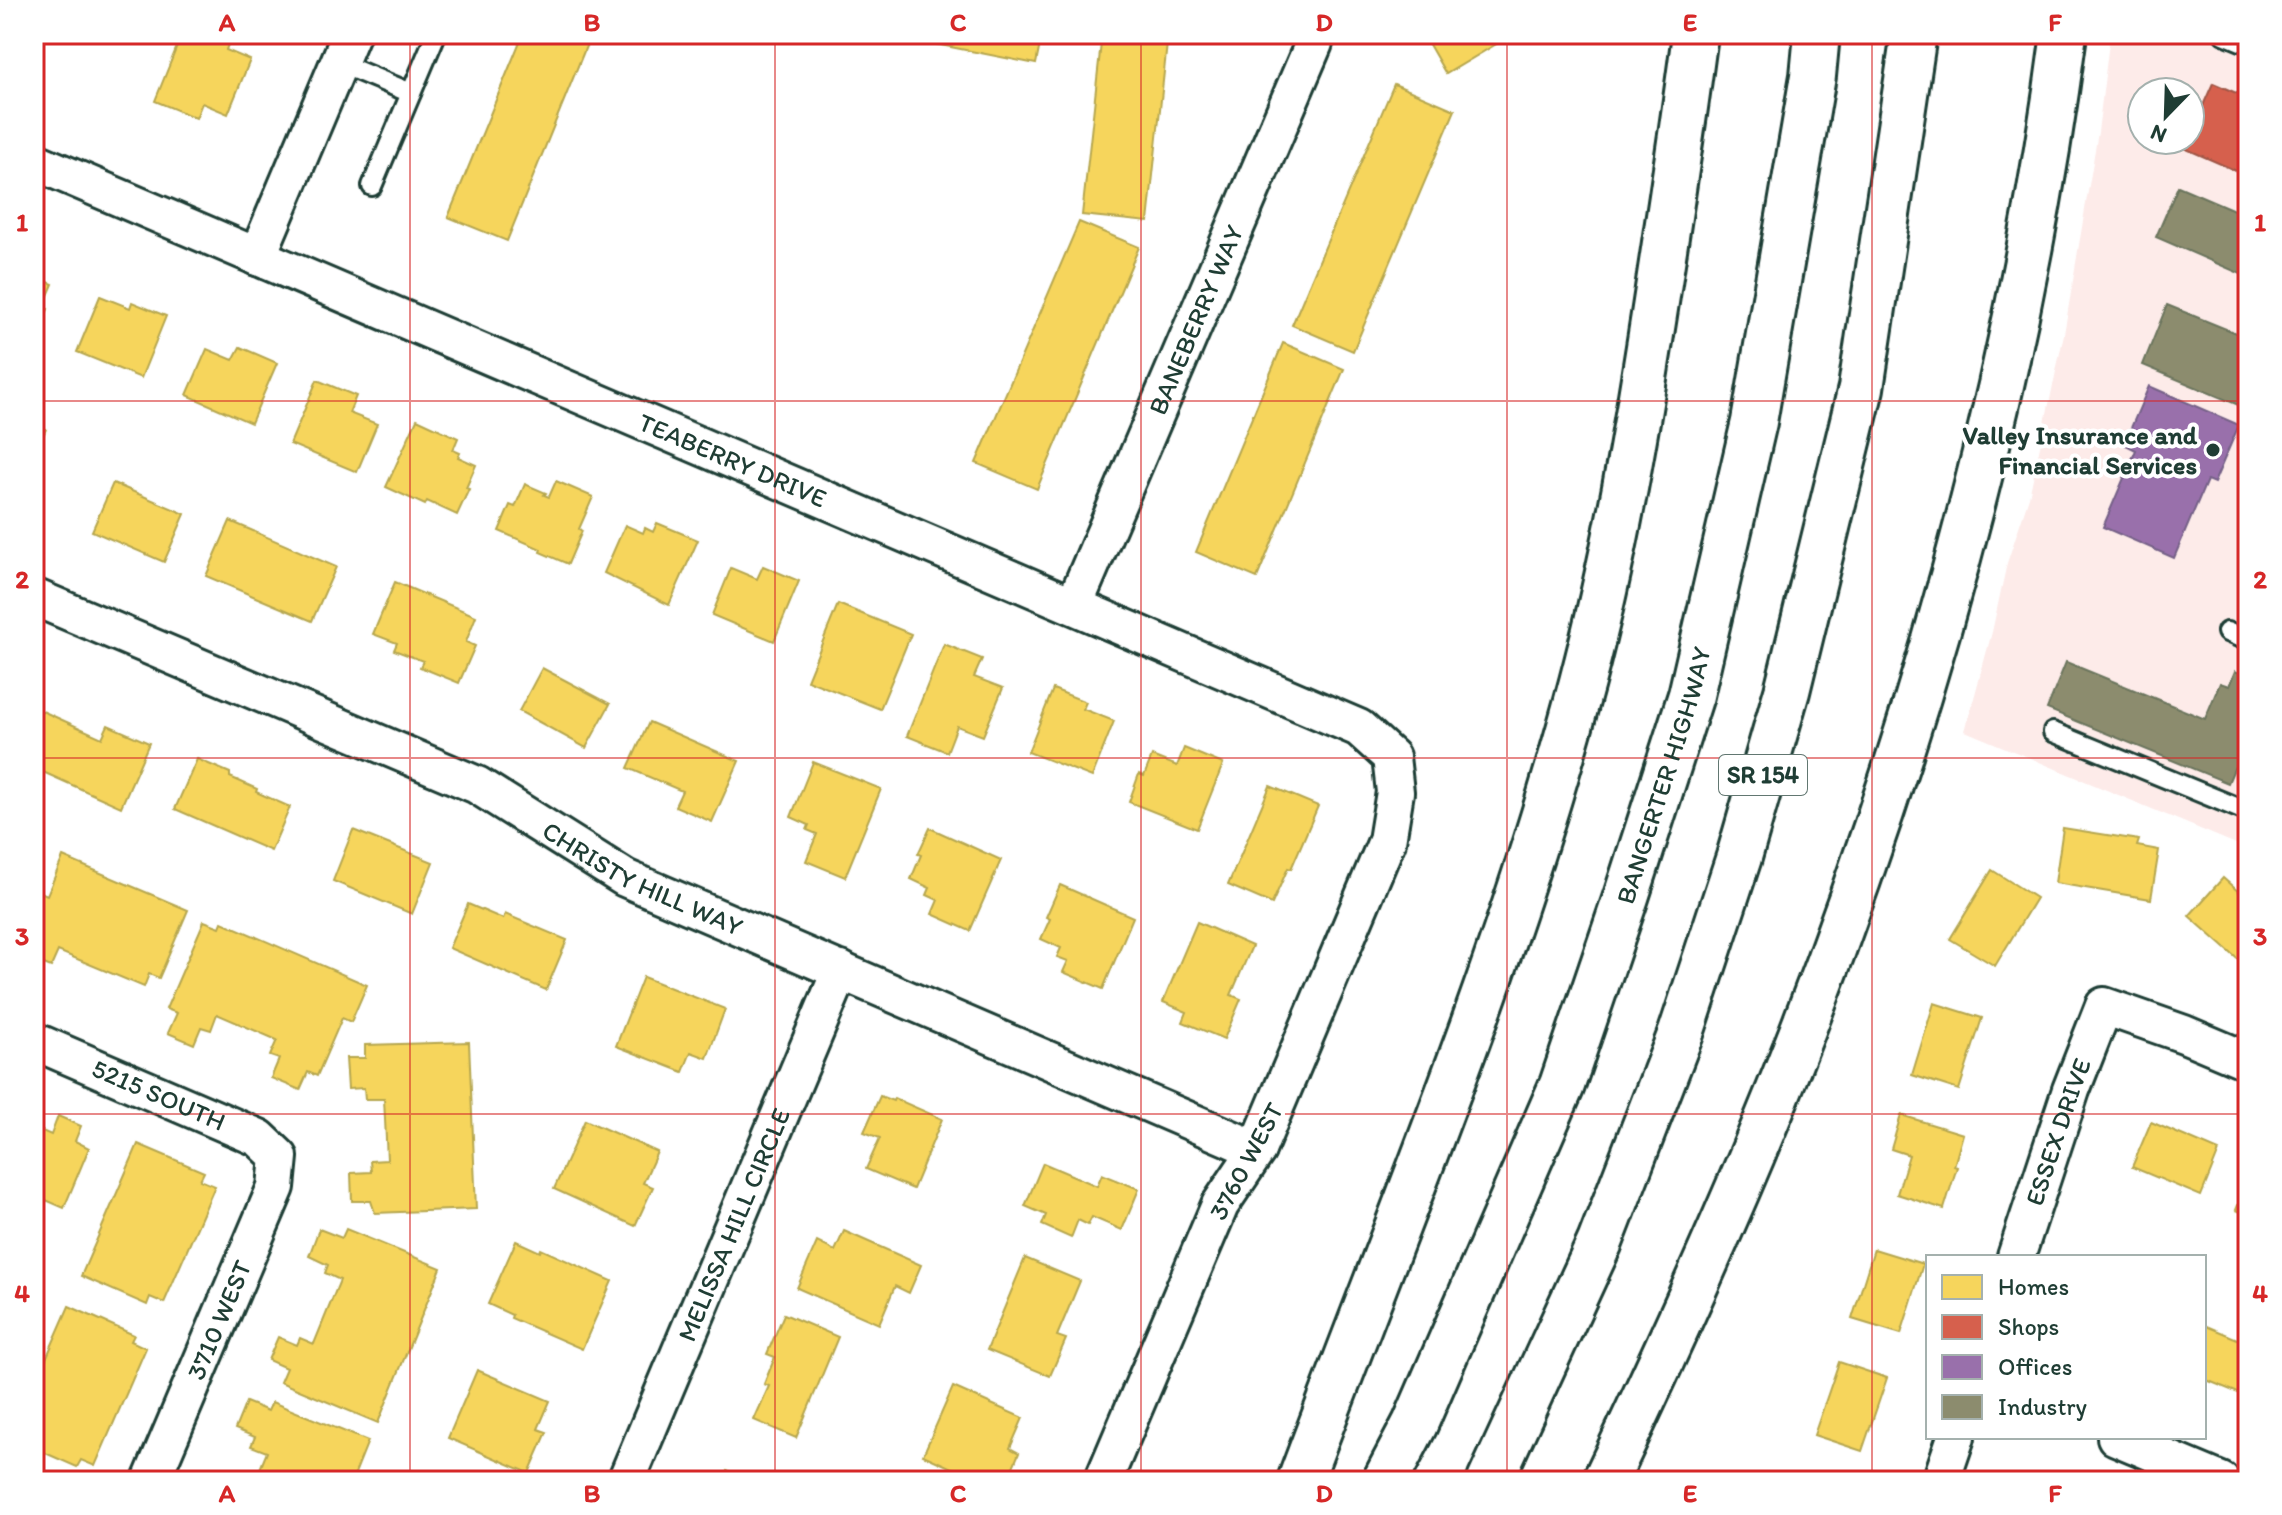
<svg xmlns="http://www.w3.org/2000/svg" width="2282" height="1515" viewBox="0 0 2282 1515" font-family="Itim,sans-serif">
<style>
.built{fill:#fdebe9;fill-rule:evenodd}
.homes{fill:#f6d55c;stroke:#b6a750;stroke-width:2}
.shops{fill:#d6604d;stroke:#9f5646;stroke-width:2}
.offices{fill:#9970ab;stroke:#746187;stroke-width:2}
.industry{fill:#8c8c6e;stroke:#6b745d;stroke-width:2}
.lines{fill:none;stroke-linecap:round;stroke-linejoin:round}
.lane-casing{stroke:#1f3d34;stroke-width:24}
.street-casing{stroke:#1f3d34;stroke-width:42}
.highway-casing{stroke:#1f3d34;stroke-width:50}
.lane{stroke:#fff;stroke-width:18}
.street{stroke:#fff;stroke-width:36}
.highway{stroke:#fff;stroke-width:44}
.grid{fill:none;stroke:#d62828;stroke-width:2;stroke-opacity:0.55}
.poi-dot{fill:#1f3d34;stroke:#fff;stroke-width:3}
.labels{text-anchor:middle;stroke-width:8;stroke-linejoin:round;paint-order:stroke}
.shield{fill:#fff;stroke:#627771;stroke-width:2}
.shield-label{font-size:24px;font-weight:bold;fill:#1f3d34}
.street-label{font-size:26px;fill:#1f3d34;stroke:#fff}
.poi-label{font-size:26px;font-weight:bold;fill:#1f3d34;stroke:#fff;text-anchor:end}
.neatline{fill:none;stroke:#d62828;stroke-width:3}
.grid-label{font-size:26px;text-anchor:middle;font-weight:bold;fill:#d62828}
</style>
<rect width="100%" height="100%" fill="#fff"/>
<filter id="ink" filterUnits="userSpaceOnUse"><feTurbulence type="fractalNoise" baseFrequency=".0125" numOctaves="2"/><feDisplacementMap in="SourceGraphic" scale="16" xChannelSelector="R" yChannelSelector="G"/><feConvolveMatrix kernelMatrix="1 2 1 2 8 2 1 2 1" color-interpolation-filters="sRGB"/></filter>
<g filter="url(#ink)">
<path class="built" d="M2110 34H2248V849L1965 731 1992 632 2007 563 2029 497 2064 334 2098 132ZM2142 92H2190V140H2142Z"/>
<g class="homes">
<polygon points="182,34 227,34 231,36 226,50 250,60 228,114 202,103 196,118 155,101"/>
<polygon points="523,34 591,34 507,241 448,217"/>
<polygon points="885,34 1042,34 1036,64"/>
<polygon points="1102,34 1168,34 1148,222 1082,215"/>
<polygon points="1423,34 1499,34 1503,40 1446,74"/>
<polygon points="1394,84 1455,110 1353,351 1292,325"/>
<polygon points="1079,222 1139,247 1037,489 976,463"/>
<polygon points="34,276 53,284 43,307 48,309 38,334 34,332"/>
<polygon points="100,296 130,308 132,302 166,316 141,378 77,352"/>
<polygon points="1283,343 1344,369 1257,578 1196,552"/>
<polygon points="240,347 277,363 251,423 187,395 207,349 233,360"/>
<polygon points="317,380 356,396 349,413 377,424 357,472 290,444"/>
<polygon points="417,419 458,438 453,450 460,453 458,457 476,465 466,488 469,489 457,515 427,501 425,505 386,487"/>
<polygon points="34,424 46,429 34,456"/>
<polygon points="556,481 593,497 579,529 582,531 568,564 540,552 541,549 499,531 510,505 515,507 525,484 546,493 544,495 549,497"/>
<polygon points="113,483 185,514 164,562 92,531"/>
<polygon points="230,521 336,567 312,621 206,576"/>
<polygon points="657,523 698,540 669,605 604,573 625,525 643,533 645,528 653,532"/>
<polygon points="763,566 799,581 774,641 712,615 731,568 757,579"/>
<polygon points="395,582 476,616 466,642 475,646 459,683 420,667 423,661 394,650 397,643 373,634"/>
<polygon points="838,604 911,634 880,709 807,680"/>
<polygon points="944,644 982,659 974,677 1003,688 983,736 957,726 947,752 907,736"/>
<polygon points="542,668 610,704 586,748 519,711"/>
<polygon points="1053,689 1086,702 1083,709 1114,721 1092,777 1028,752"/>
<polygon points="40,710 102,738 108,725 149,743 121,807 34,768 34,723"/>
<polygon points="649,722 739,761 712,822 675,806 682,791 628,768"/>
<polygon points="1184,748 1223,764 1197,829 1129,802 1139,774 1144,776 1152,756 1177,766"/>
<polygon points="197,759 230,773 230,777 257,789 256,792 290,807 271,851 175,809"/>
<polygon points="813,762 881,789 845,877 806,861 817,834 807,830 809,825 791,817"/>
<polygon points="1270,786 1318,806 1291,869 1288,868 1272,904 1228,885"/>
<polygon points="930,828 1001,860 970,931 932,914 938,900 927,895 930,888 911,879 921,855 918,854"/>
<polygon points="2063,828 2139,840 2137,846 2159,850 2151,899 2055,883"/>
<polygon points="353,830 433,862 412,914 333,881"/>
<polygon points="63,857 188,910 159,978 149,974 144,987 58,951 51,967 39,962 34,973 34,889 47,895"/>
<polygon points="1992,870 2036,898 1995,966 1950,939"/>
<polygon points="2223,878 2248,900 2248,956 2242,963 2189,916"/>
<polygon points="1060,885 1133,917 1103,989 1063,972 1068,961 1057,957 1061,948 1041,939 1050,919 1046,917"/>
<polygon points="468,904 503,919 505,914 567,940 546,990 449,948"/>
<polygon points="204,921 220,927 222,922 367,985 351,1022 342,1018 317,1076 308,1072 300,1090 271,1078 279,1059 270,1056 277,1040 217,1014 211,1030 201,1027 194,1044 168,1033 177,1013 166,1009"/>
<polygon points="1197,922 1252,946 1231,995 1241,999 1224,1039 1183,1022 1187,1012 1163,1002"/>
<polygon points="643,977 725,1009 707,1058 691,1052 683,1072 616,1046"/>
<polygon points="1934,1003 1982,1018 1959,1090 1912,1075"/>
<polygon points="469,1042 476,1209 375,1213 371,1201 352,1201 351,1173 371,1172 370,1161 387,1160 384,1099 365,1099 364,1088 348,1089 346,1058 365,1058 365,1045"/>
<polygon points="880,1096 893,1101 894,1098 942,1119 913,1189 866,1169 880,1138 864,1132"/>
<polygon points="1901,1115 1963,1134 1954,1166 1957,1167 1944,1209 1897,1194 1909,1155 1891,1149"/>
<polygon points="58,1116 81,1126 75,1141 89,1148 64,1208 46,1200 34,1228 34,1144 40,1130 51,1135"/>
<polygon points="585,1120 657,1152 643,1183 653,1187 635,1226 554,1189"/>
<polygon points="2151,1122 2219,1151 2201,1196 2132,1167"/>
<polygon points="138,1144 204,1172 200,1180 215,1186 164,1303 150,1297 147,1305 81,1276"/>
<polygon points="1043,1163 1097,1186 1102,1174 1139,1189 1122,1230 1092,1217 1088,1225 1078,1220 1071,1238 1042,1225 1046,1215 1025,1206"/>
<polygon points="2248,1181 2248,1215 2236,1210"/>
<polygon points="319,1229 342,1238 346,1229 441,1268 378,1423 280,1382 286,1368 268,1360 278,1337 297,1345 300,1338 314,1344 340,1280 325,1273 328,1265 309,1256"/>
<polygon points="844,1231 921,1265 909,1293 895,1286 879,1324 797,1288 817,1242 835,1251"/>
<polygon points="516,1241 540,1252 541,1249 612,1281 582,1349 511,1318 512,1315 488,1304"/>
<polygon points="1874,1249 1923,1264 1901,1334 1852,1319"/>
<polygon points="1025,1258 1080,1281 1057,1336 1066,1339 1050,1376 987,1350"/>
<polygon points="69,1306 134,1335 131,1341 146,1348 95,1466 81,1460 77,1467 34,1448 34,1386"/>
<polygon points="784,1314 838,1337 796,1438 754,1420 769,1386 764,1384 775,1357 767,1354"/>
<polygon points="2204,1325 2242,1341 2248,1325 2248,1382 2243,1395 2204,1379"/>
<polygon points="1839,1362 1887,1378 1862,1451 1814,1435"/>
<polygon points="477,1370 550,1401 538,1429 547,1432 529,1473 448,1438"/>
<polygon points="953,1387 1023,1418 1010,1448 1019,1453 1007,1481 980,1481 923,1455"/>
<polygon points="246,1402 268,1411 272,1402 368,1441 352,1481 255,1481 267,1452 251,1446 255,1437 235,1429"/>
<polygon points="727,1471 752,1481 723,1481"/>
</g>
<polygon class="shops" points="2213,83 2248,98 2248,176 2184,148 2188,140 2190,140 2190,135"/>
<polygon class="offices" points="2149,386 2239,425 2214,483 2207,480 2174,558 2103,527 2136,450 2124,444"/>
<g class="industry">
<polygon points="2178,186 2248,216 2248,277 2156,237"/>
<polygon points="2167,305 2248,338 2248,409 2143,365"/>
<polygon points="2066,662 2205,719 2220,683 2229,686 2235,671 2248,676 2248,736 2228,783 2047,709"/>
</g>
<g class="lines">
<defs>
<g id="lane">
<polyline points="2224,34 2248,44"/>
<polyline points="339,63 411,93"/>
<polyline points="372,186 436,34"/>
<polyline points="2227,632 2248,641"/>
<polyline points="2053,732 2248,812"/>
</g>
<g id="street">
<path id="s1" d="M34 161 1359 728 1391 757 1395 792 1387 841 1257 1150 1220 1205 1103 1481"/>
<polyline points="257,257 351,34"/>
<path id="s2" d="M34 597 477 785 625 878 1257 1150"/>
<path id="s3" d="M1074 605 1314 43V34"/>
<path id="s4" d="M34 1041 259 1138 279 1157 276 1187 151 1481"/>
<path id="s5" d="M2016 1257 2071 1090 2104 1006 2184 1034 2248 1061"/>
<polyline points="2116,1437 2221,1481"/>
<path id="s6" d="M626 1481 841 970"/>
<polyline points="1941,1481 1956,1437"/>
</g>
<g id="highway">
<path d="M1300 1481C1399 1216 1510 956 1582 682 1616 553 1638 421 1658 289 1671 204 1684 119 1695 34"/>
<path id="s7" d="M1385 1481 1415 1424 1562 1085 1626 897 1691 695 1754 422 1813 76 1817 34"/>
<polyline points="1490,1481 1600,1242 1681,1033 1739,857 1787,691 1861,388 1914,34"/>
<path d="M1605 1481C1675 1334 1743 1184 1802 1032 1926 711 2019 376 2064 34"/>
</g>
</defs>
<use href="#lane" class="lane-casing"/>
<use href="#street" class="street-casing"/>
<use href="#highway" class="highway-casing"/>
<use href="#lane" class="lane"/>
<use href="#street" class="street"/>
<use href="#highway" class="highway"/>
</g>
</g>
<path class="grid" d="M410 34V1481M775 34V1481M1141 34V1481M1507 34V1481M1872 34V1481M34 401H2248M34 758H2248M34 1114H2248"/>
<circle class="poi-dot" cx="2213" cy="450" r="8"/>
<g class="labels">
<rect class="shield" x="1719" y="755" width="88" height="40" rx="6"/>
<g class="shield-label">
<text x="1763" y="783">SR 154</text>
</g>
<g class="street-label">
<text dy="9" stroke="none"><textPath href="#s3" startOffset="310">BANEBERRY WAY</textPath></text>
<text dy="9" stroke="none"><textPath href="#s1" startOffset="760">TEABERRY DRIVE</textPath></text>
<text dy="9" stroke="none"><textPath href="#s7" startOffset="760">BANGERTER HIGHWAY</textPath></text>
<text dy="9" stroke="none"><textPath href="#s2" startOffset="672">CHRISTY HILL WAY</textPath></text>
<text dy="9" stroke="none"><textPath href="#s4" startOffset="136">5215 SOUTH</textPath></text>
<text dy="9" stroke="none"><textPath href="#s5" startOffset="132">ESSEX DRIVE</textPath></text>
<text transform="translate(1246 1161) rotate(-62)" y="9">3760 WEST</text>
<text dy="9" stroke="none"><textPath href="#s6" startOffset="278">MELISSA HILL CIRCLE</textPath></text>
<text transform="translate(219 1320) rotate(-67)" y="9">3710 WEST</text>
</g>
<g class="poi-label">
<text x="2197" y="444">Valley Insurance and<tspan x="2197" dy="30">Financial Services</tspan></text>
</g>
</g>
<rect width="2282" height="1515" fill="none" stroke="#fff" stroke-width="88"/>
<rect x="1926" y="1255" width="280" height="184" fill="#ffffff" stroke="#a5b1ae" stroke-width="2"/>
<rect x="1942" y="1275" width="40" height="24" fill="#f6d55c" stroke="#a5b1ae" stroke-width="2"/>
<text x="1998" y="1295" font-size="24" fill="#1f3d34">Homes</text>
<rect x="1942" y="1315" width="40" height="24" fill="#d6604d" stroke="#a5b1ae" stroke-width="2"/>
<text x="1998" y="1335" font-size="24" fill="#1f3d34">Shops</text>
<rect x="1942" y="1355" width="40" height="24" fill="#9970ab" stroke="#a5b1ae" stroke-width="2"/>
<text x="1998" y="1375" font-size="24" fill="#1f3d34">Offices</text>
<rect x="1942" y="1395" width="40" height="24" fill="#8c8c6e" stroke="#a5b1ae" stroke-width="2"/>
<text x="1998" y="1415" font-size="24" fill="#1f3d34">Industry</text>
<g transform="translate(2166 116) rotate(203)"><circle r="38" fill="#ffffff" stroke="#a5b1ae" stroke-width="2"/>
<path d="M0-6L14 30L0 20L-14 30Z" fill="#1f3d34"/>
<text y="-12" font-size="22" font-weight="bold" text-anchor="middle" fill="#1f3d34">N</text>
</g>
<rect x="44" y="44" width="2194" height="1427" class="neatline"/>
<g class="grid-label">
<text x="227" y="31">A</text>
<text x="592" y="31">B</text>
<text x="958" y="31">C</text>
<text x="1324" y="31">D</text>
<text x="1690" y="31">E</text>
<text x="2055" y="31">F</text>
<text x="22" y="231">1</text>
<text x="2260" y="231">1</text>
<text x="22" y="588">2</text>
<text x="2260" y="588">2</text>
<text x="22" y="945">3</text>
<text x="2260" y="945">3</text>
<text x="22" y="1302">4</text>
<text x="2260" y="1302">4</text>
<text x="227" y="1502">A</text>
<text x="592" y="1502">B</text>
<text x="958" y="1502">C</text>
<text x="1324" y="1502">D</text>
<text x="1690" y="1502">E</text>
<text x="2055" y="1502">F</text>
</g>
</svg>
